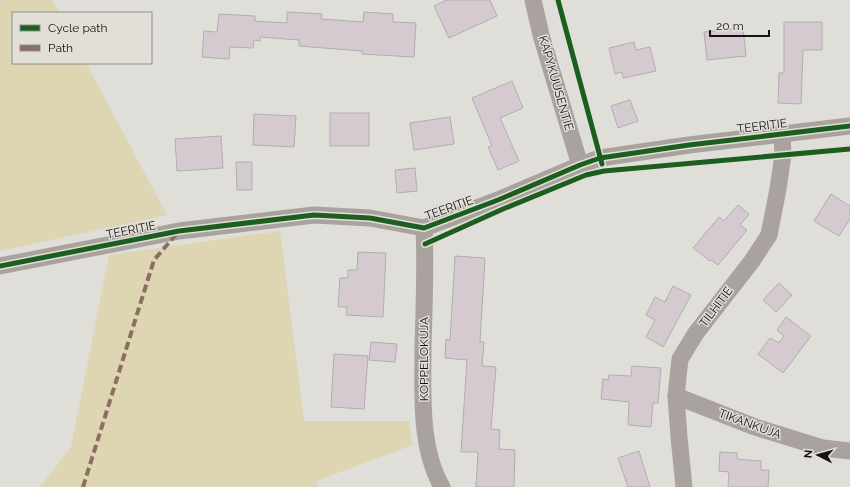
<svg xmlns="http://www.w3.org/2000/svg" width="850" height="487" viewBox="0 0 850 487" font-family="Raleway,sans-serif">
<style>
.green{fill:#ded5b3}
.building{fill:#d5cacf;stroke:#b0afad}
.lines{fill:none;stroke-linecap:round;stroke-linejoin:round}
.street{stroke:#a9a29f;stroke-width:17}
.quiet{stroke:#8d6e63;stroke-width:4;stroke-dasharray:8 4;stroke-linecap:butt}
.cycleway-casing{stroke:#e1dfd7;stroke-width:8}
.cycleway{stroke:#1b5e20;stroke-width:5}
.labels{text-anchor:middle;stroke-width:3;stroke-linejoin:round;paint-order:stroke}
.street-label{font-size:12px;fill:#141311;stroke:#e1dfd7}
</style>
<rect width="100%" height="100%" fill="#dfded9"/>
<g class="green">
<polygon points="0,0 52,0 59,13 13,13 13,63 86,63 167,215 0,251"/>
<polygon points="280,231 304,421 409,421 413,445 316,481 317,487 40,487 71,447 109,255"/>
</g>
<g class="building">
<polygon points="447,0 490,0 497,16 449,38 434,6"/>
<polygon points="287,12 322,14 321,19 363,22 364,12 393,14 393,22 416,23 414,57 362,54 362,51 299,46 299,40 260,37 260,41 254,40 253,48 230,47 229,59 202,57 204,31 217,32 219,14 255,16 255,21 287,23"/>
<polygon points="784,22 822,22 822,50 803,50 801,104 778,103 779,73 784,73"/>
<polygon points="743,28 746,56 707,60 704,32"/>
<polygon points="634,42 636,50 650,47 656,71 623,78 622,72 615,74 609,48"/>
<polygon points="512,81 523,108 500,118 519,161 498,170 488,147 492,146 472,98"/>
<polygon points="630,100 638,121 618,128 611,106"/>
<rect x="330" y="113" width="39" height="33"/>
<polygon points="254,114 296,116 294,147 253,145"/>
<polygon points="450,117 454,144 414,150 410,123"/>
<polygon points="221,136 223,168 177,171 175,139"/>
<polygon points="236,162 252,162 252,190 237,190"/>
<polygon points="415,168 417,191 397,193 395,170"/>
<polygon points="831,194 850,206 850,219 839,236 814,221"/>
<polygon points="738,205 749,214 740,225 747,230 718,265 711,260 710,261 693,248 719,217 724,221"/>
<polygon points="358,252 386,253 383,317 346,315 347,307 338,307 340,278 348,278 348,270 357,270"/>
<polygon points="455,256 485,258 480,342 484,342 482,366 496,367 491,429 500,430 499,449 515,450 514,487 476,487 478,452 461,452 467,360 445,358 446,339 450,340"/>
<polygon points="779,283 792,295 776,312 763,300"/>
<polygon points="673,286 691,295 663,347 646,337 655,320 646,315 655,297 665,302"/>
<polygon points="786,317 811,336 783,373 758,354 770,338 779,343 784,336 777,330"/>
<polygon points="371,342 397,344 395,362 369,360"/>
<polygon points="334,354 368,356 364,409 331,407"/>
<polygon points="632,366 661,368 658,403 653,403 651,427 628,425 629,402 601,399 603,379 608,380 609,375 631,376"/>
<polygon points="639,451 650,487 628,487 618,458"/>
<polygon points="720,452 737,453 737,459 761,461 761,470 769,470 768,487 728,487 729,472 719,471"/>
</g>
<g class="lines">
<g class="street">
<polyline points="533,0 541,35 580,165"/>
<path d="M424 228C426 267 424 307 423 347 423 392 419 447 442 487"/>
<polyline points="0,266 179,231 314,215 370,218 424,228 498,200 580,165 600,158 689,145 850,126"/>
<polyline points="676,396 755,427 823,448 850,451"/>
<polyline points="684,487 679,437 676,396 680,359 696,333 752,261 769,235 778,189 783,155 782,134"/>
</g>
<polyline class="quiet" points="83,487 154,260 179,231"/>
<defs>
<g id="cycleway">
<polyline points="558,0 602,164"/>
<polyline points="425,244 503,209 586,175 604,171 850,149"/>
<polyline points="0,266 179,231 314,215 370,218 424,228 498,200 580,165 600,158 689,145 850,126"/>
</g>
</defs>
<use href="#cycleway" class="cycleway-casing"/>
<use href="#cycleway" class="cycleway"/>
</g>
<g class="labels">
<g class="street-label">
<text transform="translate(556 83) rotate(74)" y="4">KÄPYKUUSENTIE</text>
<text transform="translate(762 126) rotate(-7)" y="4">TEERITIE</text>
<text transform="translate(449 208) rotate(-20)" y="4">TEERITIE</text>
<text transform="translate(131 230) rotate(-11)" y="4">TEERITIE</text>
<text transform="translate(716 307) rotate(-53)" y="4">TILHITIE</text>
<text transform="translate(424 359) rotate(-90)" y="4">KOPPELOKUJA</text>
<text transform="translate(750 424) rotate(20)" y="4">TIKANKUJA</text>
</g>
</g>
<rect x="12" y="12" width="140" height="52" fill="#e1dfd7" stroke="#8f8d88"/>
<rect x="20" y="25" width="20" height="6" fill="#1b5e20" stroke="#8f8d88"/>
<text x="48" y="32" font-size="12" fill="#141311">Cycle path</text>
<rect x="20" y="45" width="20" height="6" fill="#8d6e63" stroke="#8f8d88"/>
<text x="48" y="52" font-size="12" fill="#141311">Path</text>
<g transform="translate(818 455) rotate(276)" stroke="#e1dfd7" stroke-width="3" paint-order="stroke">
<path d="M0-3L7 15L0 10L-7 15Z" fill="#141311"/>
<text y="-6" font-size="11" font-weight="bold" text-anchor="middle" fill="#141311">N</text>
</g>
<path d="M710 30v6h59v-6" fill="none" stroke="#141311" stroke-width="2"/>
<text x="716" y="30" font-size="12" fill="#141311" stroke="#e1dfd7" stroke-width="3" paint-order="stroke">20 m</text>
</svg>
